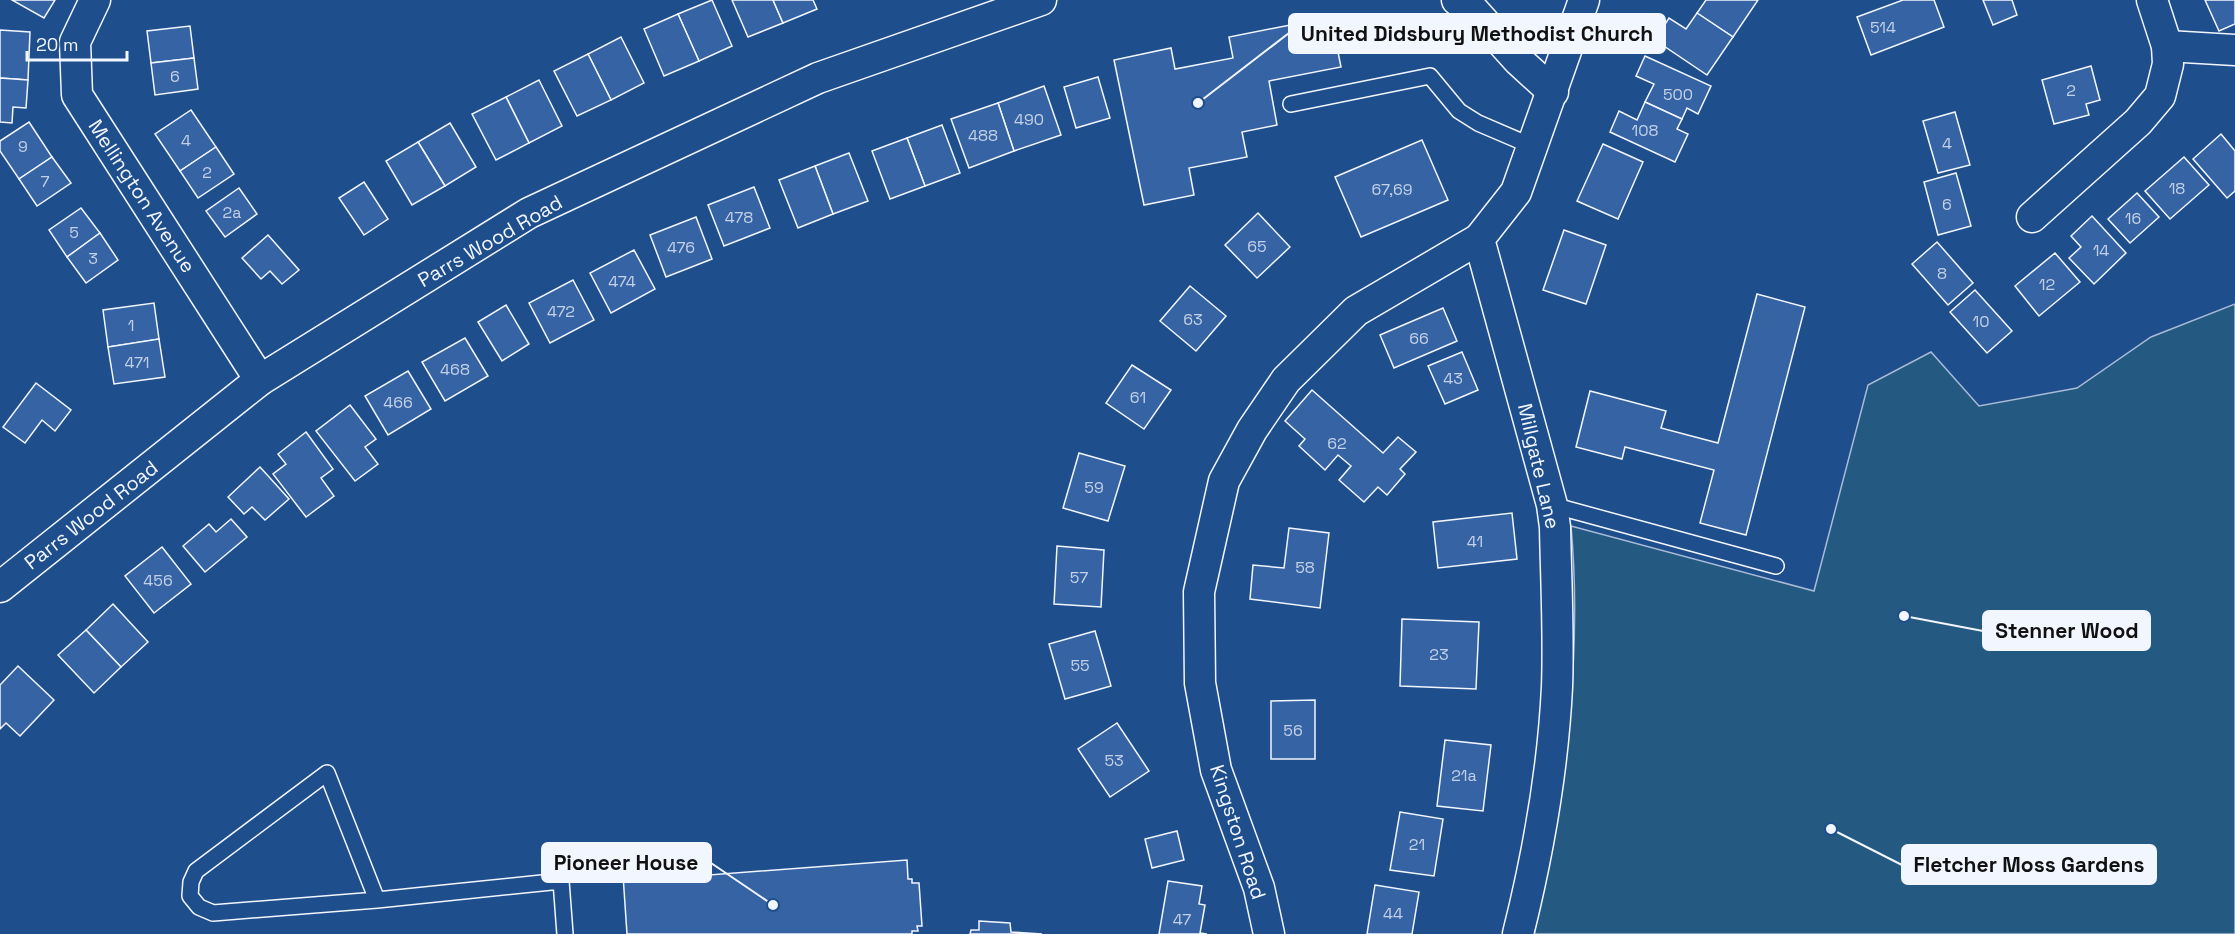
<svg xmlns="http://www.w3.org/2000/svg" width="2235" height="934" viewBox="0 0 2235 934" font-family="'Space Grotesk',sans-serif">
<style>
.green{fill:#245a82;stroke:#a8bbd7;stroke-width:1.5}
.building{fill:#3563a3;stroke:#f2f6ff;stroke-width:1.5}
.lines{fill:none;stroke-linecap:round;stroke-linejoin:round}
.lane-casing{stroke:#f2f6ff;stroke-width:18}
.street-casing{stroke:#f2f6ff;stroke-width:33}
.lane{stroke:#1f4e8c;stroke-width:15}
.street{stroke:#1f4e8c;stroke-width:30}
.labels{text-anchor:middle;stroke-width:4.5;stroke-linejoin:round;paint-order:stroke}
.number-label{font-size:16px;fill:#c3d1e8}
.street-label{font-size:20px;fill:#f2f6ff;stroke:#1f4e8c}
.leader{fill:none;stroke:#f2f6ff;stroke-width:2}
.callout-dot{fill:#f2f6ff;stroke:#1f4e8c;stroke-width:2}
.callout{fill:#f2f6ff;stroke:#f2f6ff;stroke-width:2}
.callout-label{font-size:21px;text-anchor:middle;font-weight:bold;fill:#111}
</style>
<rect width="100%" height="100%" fill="#1f4e8c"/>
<path class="green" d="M2235 304V934H1534C1564 807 1583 656 1571 526L1814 591 1868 385 1931 352 1979 406 2077 388 2151 337Z"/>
<g class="building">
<polygon points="12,0 55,0 44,18"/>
<polygon points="712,0 732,46 699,61 678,14"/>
<polygon points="732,0 773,0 783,23 748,37"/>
<polygon points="773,0 813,0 817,9 783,23"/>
<polygon points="1706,0 1758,0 1733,37 1697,13"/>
<polygon points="1903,0 1934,0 1944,27 1871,55 1857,17"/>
<polygon points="1983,0 2012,0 2017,15 1993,25"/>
<polygon points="2205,0 2235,0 2235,24 2219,31"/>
<polygon points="1697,13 1733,37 1707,75 1655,40 1669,18 1686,29"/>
<polygon points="678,14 699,61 664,76 644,29"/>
<polygon points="1331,17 1341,67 1269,81 1277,125 1242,132 1247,157 1189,168 1194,195 1144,205 1114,60 1171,48 1175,69 1233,58 1229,37"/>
<polygon points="190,26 194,58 151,63 147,31"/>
<polygon points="0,30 30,32 28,80 0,78"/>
<polygon points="621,37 644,83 611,100 588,54"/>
<polygon points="588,54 611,100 577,116 554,71"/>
<polygon points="1645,56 1711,86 1698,114 1687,108 1682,119 1645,102 1654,84 1636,76"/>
<polygon points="194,58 198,89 155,95 151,63"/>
<polygon points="2091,66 2100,100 2086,104 2089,115 2054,124 2042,80"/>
<polygon points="1098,77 1110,118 1076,128 1064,87"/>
<polygon points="0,78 28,80 26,108 13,107 12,123 0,122"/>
<polygon points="539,80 562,126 529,143 506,97"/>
<polygon points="1044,86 1061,135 1014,151 998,103"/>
<polygon points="506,97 529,143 496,160 472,114"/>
<polygon points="1645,102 1682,119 1677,129 1688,134 1675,162 1610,132 1619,111 1637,120"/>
<polygon points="998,103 1014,151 969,168 951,119"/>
<polygon points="191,110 216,147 180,171 155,134"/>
<polygon points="1955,112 1970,165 1938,173 1923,121"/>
<polygon points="29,122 52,157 19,179 0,151 0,141"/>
<polygon points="450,123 476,167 445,186 418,142"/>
<polygon points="942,125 960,173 925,186 907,138"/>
<polygon points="2221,134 2235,151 2235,191 2227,198 2193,159"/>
<polygon points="907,138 925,186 890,199 872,151"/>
<polygon points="1422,140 1448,200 1361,237 1335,177"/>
<polygon points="418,142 445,186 412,205 386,161"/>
<polygon points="1603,144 1643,162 1618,219 1577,201"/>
<polygon points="216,147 234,174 198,198 180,171"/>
<polygon points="849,153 868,201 833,214 815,166"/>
<polygon points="52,157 71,183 37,206 19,179"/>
<polygon points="2184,157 2209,185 2170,219 2145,191"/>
<polygon points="815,166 833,214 798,228 779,180"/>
<polygon points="1956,173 1971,226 1938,235 1924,182"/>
<polygon points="364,182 388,219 364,235 339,198"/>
<polygon points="754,187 770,228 724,246 708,205"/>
<polygon points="239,188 257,214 225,237 206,211"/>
<polygon points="2137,193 2159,217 2130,243 2108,219"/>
<polygon points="81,208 100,233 67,257 49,230"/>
<polygon points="1258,213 1290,247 1257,278 1225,245"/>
<polygon points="2092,216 2126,253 2094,284 2069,258 2081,247 2071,236"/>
<polygon points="696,217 712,259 666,277 650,235"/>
<polygon points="1564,230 1606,245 1586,304 1543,290"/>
<polygon points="100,233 118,260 86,283 67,257"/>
<polygon points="268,235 299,270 282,284 270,271 261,279 242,258"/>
<polygon points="1937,242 1973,283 1948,305 1912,264"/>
<polygon points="634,250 655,289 611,313 590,273"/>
<polygon points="2055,253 2080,282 2039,316 2015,286"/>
<polygon points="573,280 594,320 550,343 529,303"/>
<polygon points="1190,286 1226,316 1196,351 1160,321"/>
<polygon points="1975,290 2012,331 1987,353 1950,312"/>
<polygon points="1757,294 1805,307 1746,535 1700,523 1714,470 1625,447 1622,459 1576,447 1590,391 1666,411 1661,428 1718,443"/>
<polygon points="154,303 159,339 108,347 103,310"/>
<polygon points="506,305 529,344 502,361 478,322"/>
<polygon points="1443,308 1457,341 1394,368 1380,335"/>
<polygon points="465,338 488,376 445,401 422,362"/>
<polygon points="159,339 165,377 114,384 108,347"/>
<polygon points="1462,352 1478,390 1445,404 1428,366"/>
<polygon points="1132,365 1171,390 1144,429 1106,403"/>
<polygon points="408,371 431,409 388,435 365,396"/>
<polygon points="36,383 71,410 55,431 42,420 25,443 3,427"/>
<polygon points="1312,390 1383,453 1398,437 1416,452 1400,469 1405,474 1387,495 1378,487 1364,502 1339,480 1351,466 1338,455 1325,470 1299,446 1305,439 1285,421"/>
<polygon points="350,405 376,439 365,447 378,464 355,481 316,431"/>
<polygon points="306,432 333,469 321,478 334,496 306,517 273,474 286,464 278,454"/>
<polygon points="1079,453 1125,466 1108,521 1063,508"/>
<polygon points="260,467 289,499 265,520 252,507 244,514 228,497"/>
<polygon points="1512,513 1517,559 1438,568 1433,522"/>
<polygon points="231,519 247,537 205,572 183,546 209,524 216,532"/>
<polygon points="1289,528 1329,533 1320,608 1250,599 1253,565 1284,568"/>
<polygon points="1057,546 1104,550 1101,607 1054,604"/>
<polygon points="162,547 191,584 154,613 125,576"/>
<polygon points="113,604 148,642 121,667 86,630"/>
<polygon points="1402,619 1479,622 1476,689 1400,686"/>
<polygon points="86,630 121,667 94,693 58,655"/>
<polygon points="1095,631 1111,686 1065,699 1049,644"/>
<polygon points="18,666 54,700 20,736 6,723 0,729 0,685"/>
<polygon points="1315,700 1315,759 1271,759 1271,701"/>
<polygon points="1117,723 1149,771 1110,797 1078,749"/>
<polygon points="1445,740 1491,745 1483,811 1437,806"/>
<polygon points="1400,812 1443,819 1434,876 1390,870"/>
<polygon points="1177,831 1184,860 1152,868 1145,839"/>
<polygon points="907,860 908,879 912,879 912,883 919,883 922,926 917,926 918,931 912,931 912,934 627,934 623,875 709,869 709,875"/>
<polygon points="1168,881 1202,886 1199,904 1205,905 1200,933 1207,934 1159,934"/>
<polygon points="1375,885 1419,892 1412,934 1367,934"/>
<polygon points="979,921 1010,923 1011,932 1042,934 970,934 971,930 979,930"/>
</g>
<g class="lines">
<defs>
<g id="lane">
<polyline points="1291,104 1430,76 1459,111 1478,123 1534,147"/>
<polyline points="1552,505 1776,566"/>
<polyline points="377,900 327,773 196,871 191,882 190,896 199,907 213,913 377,900 561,881 565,934"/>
</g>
<g id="street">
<polyline points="95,0 75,42 77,95 260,380"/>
<polyline points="1457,0 1473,10 1518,60 1553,92"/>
<polyline points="2167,46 2235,50"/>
<polyline points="2032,217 2138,122 2160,96 2168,64 2167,46 2152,0"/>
<polyline points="0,587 260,380 529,213 818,78 1041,0"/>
<polyline points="1269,934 1259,888 1216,770 1200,683 1199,592 1224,481 1252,430 1286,380 1356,311 1479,239"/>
<path d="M1518 934C1538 854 1553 769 1557 687 1559 634 1556 580 1555 527L1552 505 1479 239 1516 192 1584 0"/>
</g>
</defs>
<use href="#lane" class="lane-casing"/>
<use href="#street" class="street-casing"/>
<use href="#lane" class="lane"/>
<use href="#street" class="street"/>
</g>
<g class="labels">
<g class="number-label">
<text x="1883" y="33">514</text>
<text x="175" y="82">6</text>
<text x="2071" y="96">2</text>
<text x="1678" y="100">500</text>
<text x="1029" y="125">490</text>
<text x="1645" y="136">108</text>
<text x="983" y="141">488</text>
<text x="186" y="146">4</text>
<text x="1947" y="149">4</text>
<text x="23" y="152">9</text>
<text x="207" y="178">2</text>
<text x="45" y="187">7</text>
<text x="2177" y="194">18</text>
<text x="1392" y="195">67,69</text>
<text x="1947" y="210">6</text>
<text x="232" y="218">2a</text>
<text x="739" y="223">478</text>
<text x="2133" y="224">16</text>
<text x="74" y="238">5</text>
<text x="1257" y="252">65</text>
<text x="681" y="253">476</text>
<text x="2101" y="256">14</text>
<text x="93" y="264">3</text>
<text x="1942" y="279">8</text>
<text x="622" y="287">474</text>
<text x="2047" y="290">12</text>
<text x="561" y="317">472</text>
<text x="1193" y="325">63</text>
<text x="1981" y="327">10</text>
<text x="131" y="331">1</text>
<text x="1419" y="344">66</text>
<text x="137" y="368">471</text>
<text x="455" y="375">468</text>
<text x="1453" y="384">43</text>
<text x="1138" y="403">61</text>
<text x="398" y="408">466</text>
<text x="1337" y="449">62</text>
<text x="1094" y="493">59</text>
<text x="1475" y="547">41</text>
<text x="1305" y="573">58</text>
<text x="1079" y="583">57</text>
<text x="158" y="586">456</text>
<text x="1439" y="660">23</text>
<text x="1080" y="671">55</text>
<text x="1293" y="736">56</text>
<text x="1114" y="766">53</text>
<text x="1464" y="781">21a</text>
<text x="1417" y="850">21</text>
<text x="1393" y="919">44</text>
<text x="1182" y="925">47</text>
</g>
<g class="street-label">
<text transform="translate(142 196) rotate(57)" y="7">Mellington Avenue</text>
<text transform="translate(490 241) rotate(-30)" y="7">Parrs Wood Road</text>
<text transform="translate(1539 466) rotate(77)" y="7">Millgate Lane</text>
<text transform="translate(91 515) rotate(-38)" y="7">Parrs Wood Road</text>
<text transform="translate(1238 832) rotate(72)" y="7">Kingston Road</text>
</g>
</g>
<path class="leader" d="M1198 103L1289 33M1904 616L1983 631M773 905L711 863M1831 829L1902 865"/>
<g class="callout-dot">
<circle cx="1198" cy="103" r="6"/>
<circle cx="1904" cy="616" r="6"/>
<circle cx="773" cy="905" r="6"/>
<circle cx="1831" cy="829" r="6"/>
</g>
<g class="callout">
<rect x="1289" y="14" width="376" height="39" rx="6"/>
<rect x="1983" y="611" width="167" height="39" rx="6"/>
<rect x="542" y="843" width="169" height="39" rx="6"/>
<rect x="1902" y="845" width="254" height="39" rx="6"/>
</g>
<g class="callout-label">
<text x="1477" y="41">United Didsbury Methodist Church</text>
<text x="2067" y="638">Stenner Wood</text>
<text x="626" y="870">Pioneer House</text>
<text x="2029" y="872">Fletcher Moss Gardens</text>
</g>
<path d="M27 51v9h100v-9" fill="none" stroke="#f2f6ff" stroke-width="3"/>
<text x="36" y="51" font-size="18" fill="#f2f6ff" stroke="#1f4e8c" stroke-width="4.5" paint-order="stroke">20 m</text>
</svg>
